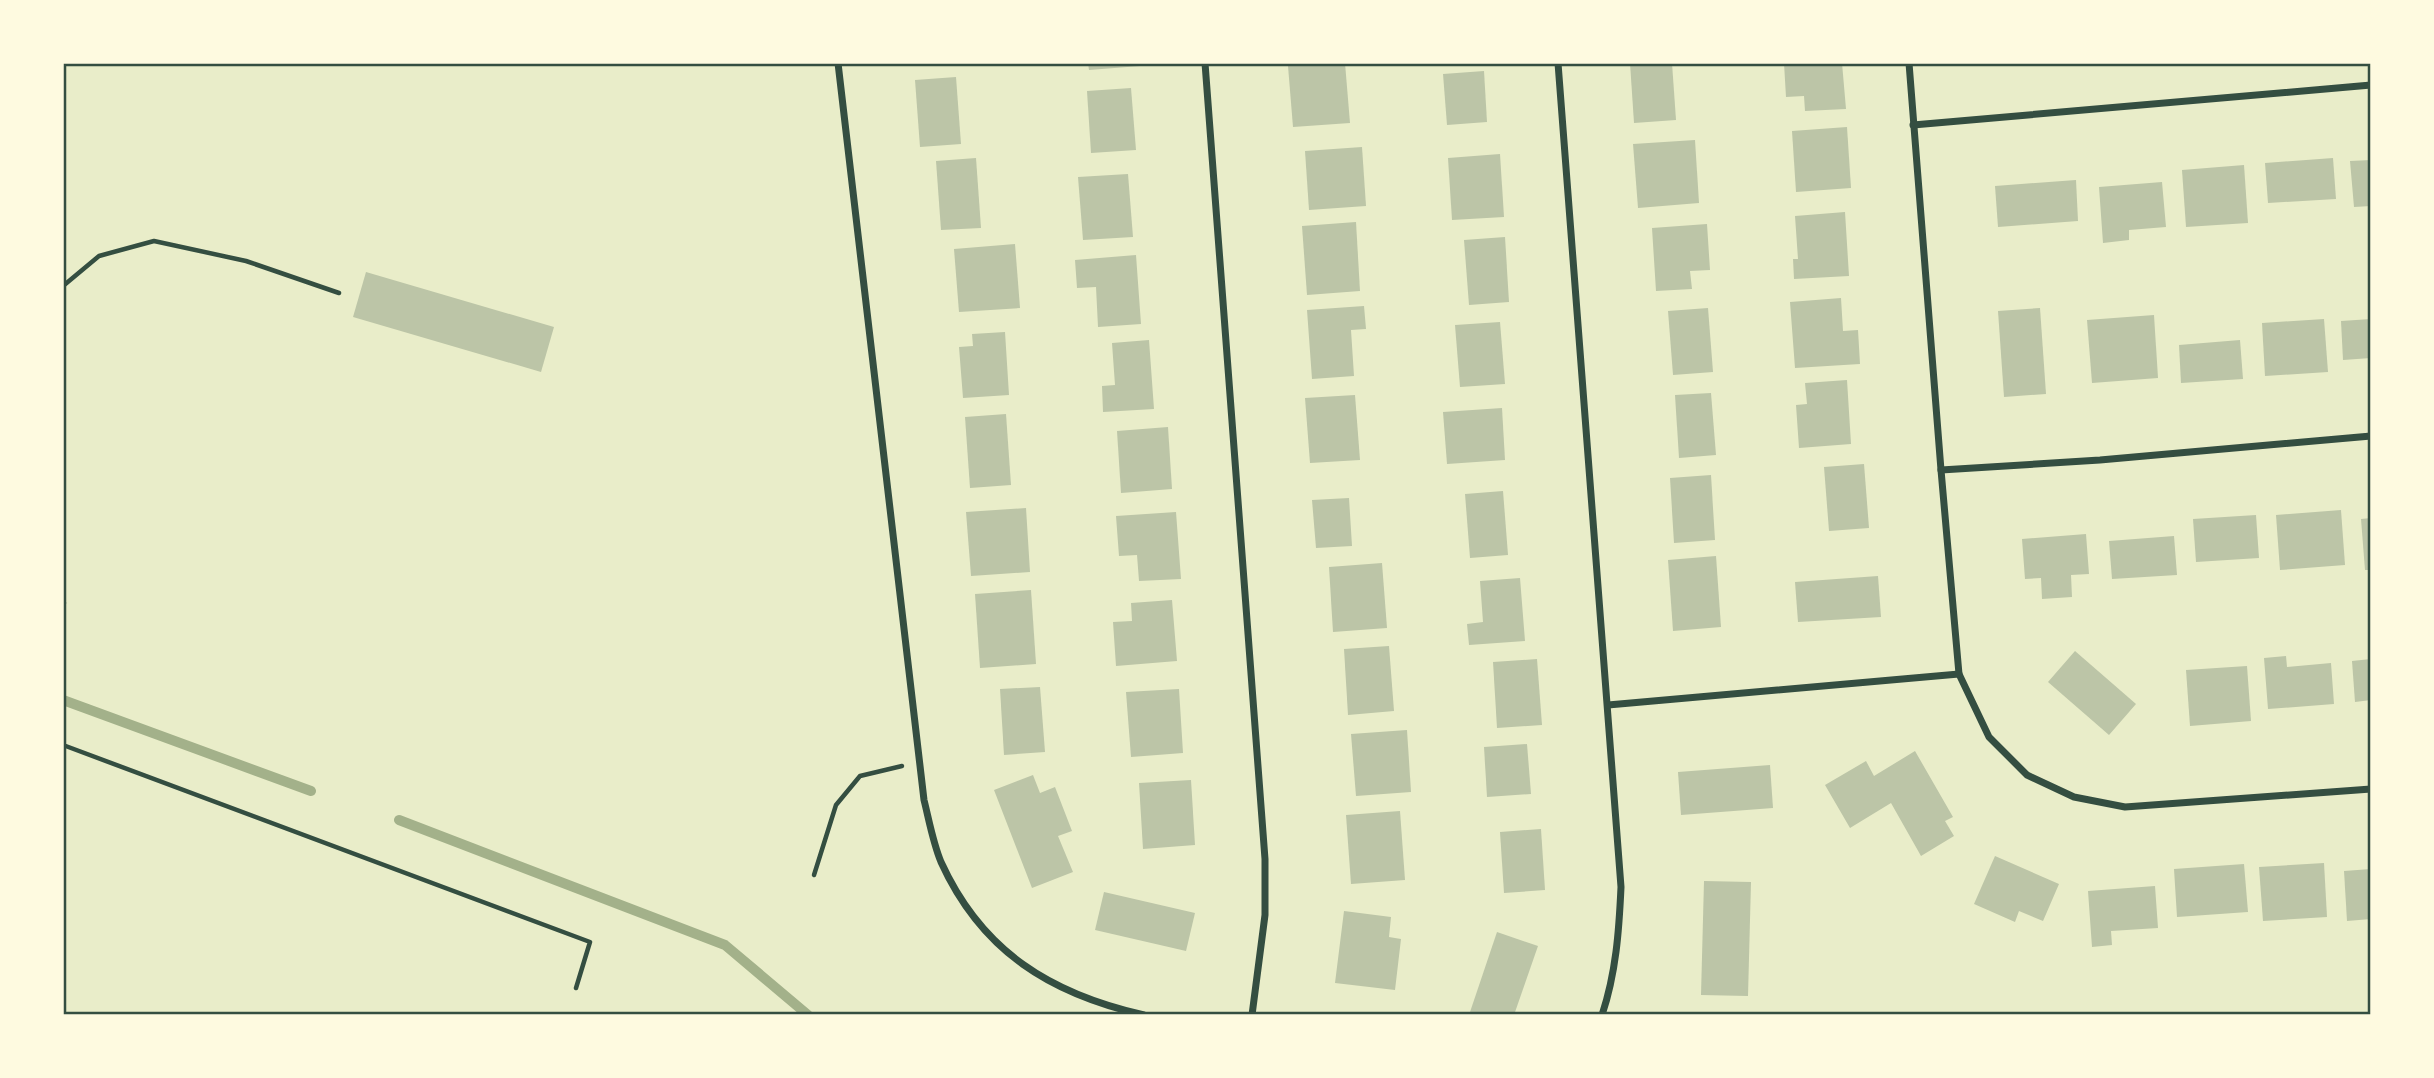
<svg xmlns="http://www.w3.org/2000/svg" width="2434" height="1078" viewBox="0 0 2434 1078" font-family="Overpass,sans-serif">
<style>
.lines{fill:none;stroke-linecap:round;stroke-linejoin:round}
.stream{stroke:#a3b18a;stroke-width:10}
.building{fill:#bcc5a7}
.path{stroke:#344e41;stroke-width:4.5}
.minor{stroke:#344e41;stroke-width:7}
.neatline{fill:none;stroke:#344e41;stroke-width:2.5}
</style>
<rect width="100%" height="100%" fill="#e9edc9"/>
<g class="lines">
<g class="stream">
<polyline points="63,700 311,791"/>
<polyline points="399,820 725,945 808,1015"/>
</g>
</g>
<g class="building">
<polygon points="1088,63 1139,63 1140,66 1089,70"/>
<polygon points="1345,63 1350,123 1293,127 1288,66"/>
<polygon points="1630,63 1672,63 1676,120 1634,123"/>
<polygon points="1784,63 1842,63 1846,109 1805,111 1804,96 1786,97"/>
<polygon points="1484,71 1487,122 1447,125 1443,74"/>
<polygon points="956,77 961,144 920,147 915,80"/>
<polygon points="1131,88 1136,150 1091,153 1087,91"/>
<polygon points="1847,127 1851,188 1796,192 1792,131"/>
<polygon points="1695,140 1699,203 1638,208 1633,144"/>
<polygon points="1362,147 1366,206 1309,210 1305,151"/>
<polygon points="1500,154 1504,217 1452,220 1448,158"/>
<polygon points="976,158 981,228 941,230 936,161"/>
<polygon points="2333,158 2336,199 2268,203 2265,163"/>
<polygon points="2371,160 2371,206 2354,207 2350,161"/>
<polygon points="2244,165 2248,223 2186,227 2182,170"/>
<polygon points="1128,174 1133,237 1083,240 1078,177"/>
<polygon points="2076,180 2078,221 1998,227 1995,186"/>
<polygon points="2162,182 2166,227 2129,230 2129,240 2103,243 2099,187"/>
<polygon points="1845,212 1849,276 1794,279 1793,259 1798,259 1795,216"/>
<polygon points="1356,222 1360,291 1307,295 1302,226"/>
<polygon points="1707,224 1710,270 1690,271 1692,289 1656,291 1652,228"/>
<polygon points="1505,237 1509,302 1469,305 1464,240"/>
<polygon points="1015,244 1020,308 959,312 954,249"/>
<polygon points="1136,255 1141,324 1098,327 1096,287 1077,288 1075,260"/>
<polygon points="366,272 554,327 541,372 353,317"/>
<polygon points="1841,298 1843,331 1858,330 1860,364 1795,368 1790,302"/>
<polygon points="1364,306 1366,329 1351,330 1354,376 1312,379 1307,310"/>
<polygon points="1708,308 1713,372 1673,375 1668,311"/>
<polygon points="2040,308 2046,394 2004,397 1998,311"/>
<polygon points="2154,315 2158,378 2092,383 2087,320"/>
<polygon points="2324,319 2328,372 2265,376 2262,323"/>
<polygon points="2371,319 2371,358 2343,360 2341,321"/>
<polygon points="1500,322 1505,384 1460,387 1455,325"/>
<polygon points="1005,332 1009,395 963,398 959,347 973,346 972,334"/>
<polygon points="1149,340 1154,409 1103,412 1102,386 1115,385 1112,343"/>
<polygon points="2240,340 2243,379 2181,383 2179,345"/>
<polygon points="1847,380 1851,444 1799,448 1796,405 1807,404 1805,383"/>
<polygon points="1711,393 1716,455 1679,458 1675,395"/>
<polygon points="1355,395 1360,460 1310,463 1305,398"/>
<polygon points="1502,408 1505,460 1447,464 1443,412"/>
<polygon points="1006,414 1011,485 970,488 965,417"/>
<polygon points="1168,427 1172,489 1121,493 1117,431"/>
<polygon points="1864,464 1869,528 1829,531 1824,467"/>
<polygon points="1711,475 1715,540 1674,543 1670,478"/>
<polygon points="1503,491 1508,555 1470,558 1465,494"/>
<polygon points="1349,498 1352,546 1316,548 1312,500"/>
<polygon points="1026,508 1030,572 971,576 966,512"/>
<polygon points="2341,510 2345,565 2280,570 2276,515"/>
<polygon points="1176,512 1181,579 1139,581 1137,555 1119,556 1116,516"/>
<polygon points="2256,515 2259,558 2196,562 2193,519"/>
<polygon points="2371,518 2371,570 2365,570 2361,519"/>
<polygon points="2086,534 2089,574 2071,575 2072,597 2042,599 2041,578 2025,579 2022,539"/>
<polygon points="2174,536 2177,575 2112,579 2109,541"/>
<polygon points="1716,556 1721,627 1673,631 1668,560"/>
<polygon points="1382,563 1387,628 1333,632 1329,567"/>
<polygon points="1878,576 1881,617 1798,622 1795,582"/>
<polygon points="1520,578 1525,641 1469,645 1467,624 1483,622 1480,581"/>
<polygon points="1031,590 1036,664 980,668 975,594"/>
<polygon points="1172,600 1177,661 1116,666 1113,622 1132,621 1131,603"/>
<polygon points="1389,646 1394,711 1348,715 1344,649"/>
<polygon points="2075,651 2136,704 2109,735 2048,682"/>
<polygon points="2286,656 2287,667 2331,663 2334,704 2268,709 2264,658"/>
<polygon points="1537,659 1542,725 1497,728 1493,662"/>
<polygon points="2371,659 2371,700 2355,702 2352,661"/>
<polygon points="2247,666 2251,721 2190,726 2186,670"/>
<polygon points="1040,687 1045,752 1004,755 1000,689"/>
<polygon points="1179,689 1183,753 1131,757 1126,692"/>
<polygon points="1407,730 1411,792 1356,796 1351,734"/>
<polygon points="1527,744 1531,794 1487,797 1484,747"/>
<polygon points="1915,751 1953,817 1945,821 1954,836 1921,856 1891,803 1850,828 1825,785 1866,761 1874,776"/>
<polygon points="1770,765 1773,808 1681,815 1678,772"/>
<polygon points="1033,775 1040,793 1055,787 1072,831 1058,836 1073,872 1032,888 994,790"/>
<polygon points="1191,780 1195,845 1143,849 1139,783"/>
<polygon points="1400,811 1405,880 1351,884 1346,815"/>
<polygon points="1541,829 1545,890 1504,893 1500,832"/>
<polygon points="1995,856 2059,884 2043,921 2019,911 2015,922 1974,904"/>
<polygon points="2324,863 2327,917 2263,921 2259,867"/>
<polygon points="2244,864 2248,912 2177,917 2174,869"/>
<polygon points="2371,869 2371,919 2347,921 2344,871"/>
<polygon points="1704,881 1751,882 1748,996 1701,995"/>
<polygon points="2155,886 2158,928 2111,931 2112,945 2092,947 2088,891"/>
<polygon points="1104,892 1195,913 1186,951 1095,930"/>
<polygon points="1344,911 1391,917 1389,937 1401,939 1395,990 1335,983"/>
<polygon points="1497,932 1538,946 1514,1015 1469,1015"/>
</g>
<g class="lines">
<g class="path">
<polyline points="63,286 99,256 154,241 246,261 339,293"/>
<polyline points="63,604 64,603"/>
<polyline points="63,745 590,942 576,988"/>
<polyline points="814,875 836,805 860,776 902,766"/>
</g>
<g class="minor">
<path d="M838 63 924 800C929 820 933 843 941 862 982 952 1051 994 1144 1015"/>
<polyline points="1205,63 1265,859 1265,915 1252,1015"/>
<path d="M1558 63 1621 887C1619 931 1616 973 1602 1015"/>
<polyline points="1909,63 1941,470 1959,674 1989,737 2027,775 2074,797 2125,807 2371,789"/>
<polyline points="1913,125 2371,85"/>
<polyline points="1941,470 2100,460 2371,436"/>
<polyline points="1608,705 1959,674"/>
</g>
</g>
<rect width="2434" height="1078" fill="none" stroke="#fefae0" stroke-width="130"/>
<rect x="65" y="65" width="2304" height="948" class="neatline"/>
</svg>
